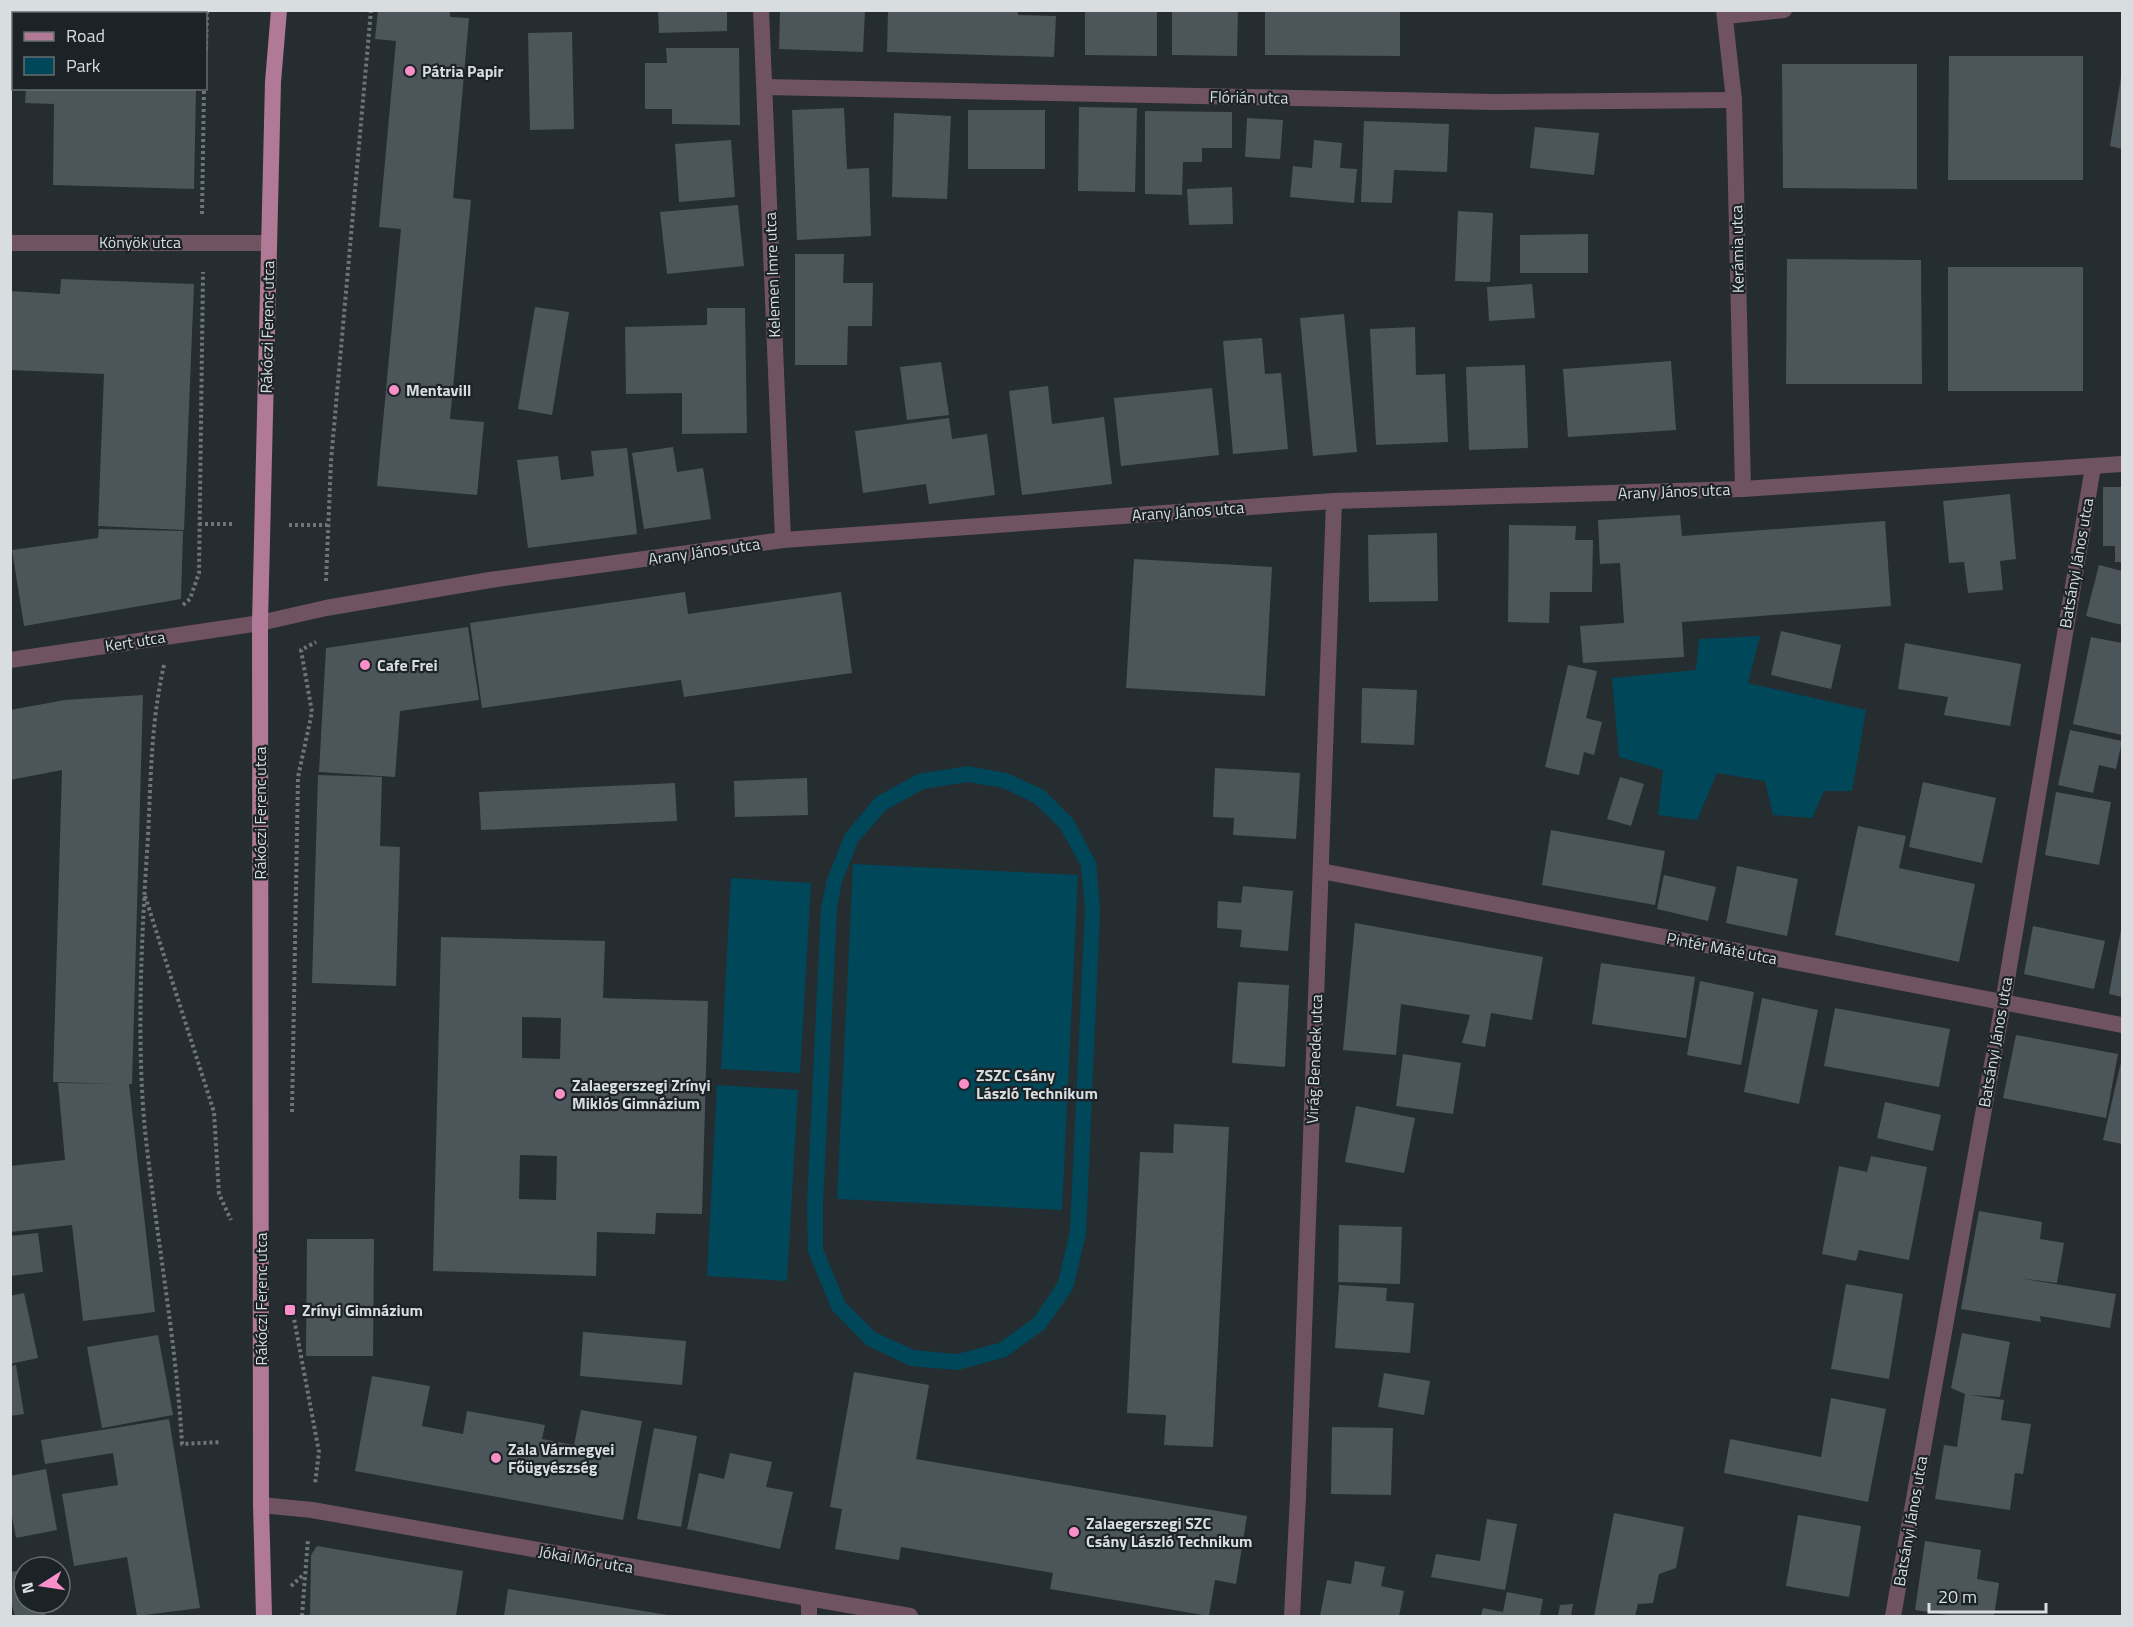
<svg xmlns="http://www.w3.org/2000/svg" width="2133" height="1627" viewBox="0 0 2133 1627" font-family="'Titillium Web',sans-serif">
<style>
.green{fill:#00475a;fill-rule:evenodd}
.building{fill:#4c5559;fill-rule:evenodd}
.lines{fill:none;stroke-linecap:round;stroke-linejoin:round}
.path{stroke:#6e7578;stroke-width:4;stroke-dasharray:3 3;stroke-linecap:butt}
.minor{stroke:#6f5361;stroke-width:16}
.primary{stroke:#b07995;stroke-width:16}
.poi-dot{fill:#f98fc9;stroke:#1b2327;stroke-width:2}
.labels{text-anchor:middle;stroke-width:4.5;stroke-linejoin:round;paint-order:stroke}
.poi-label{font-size:16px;font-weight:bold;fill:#d8dde0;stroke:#1b2327;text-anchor:start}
.street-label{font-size:16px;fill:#d8dde0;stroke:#1b2327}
</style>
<rect width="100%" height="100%" fill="#252d31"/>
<g class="green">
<polygon points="1760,636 1748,683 1866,710 1852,791 1824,791 1812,818 1773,815 1765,781 1717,773 1697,820 1658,815 1663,770 1619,757 1612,678 1696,670 1699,639"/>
<path d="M967 766 1007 773 1044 790 1073 819 1096 862 1100 910 1086 1234 1073 1289 1045 1329 1006 1357 958 1370 910 1366 866 1345 832 1310 808 1252 807 1204 821 907 827 879 845 834 876 797 918 774ZM967 782 1003 788 1034 803 1060 828 1081 866 1085 910 1070 1231 1058 1282 1034 1318 999 1343 957 1354 914 1350 875 1332 845 1302 823 1249V1204L837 909 842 882 858 842 886 810 924 789Z"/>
<polygon points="853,864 1078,875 1062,1210 837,1199"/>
<polygon points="731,878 811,883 800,1073 721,1069"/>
<polygon points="717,1085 798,1090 787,1281 707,1276"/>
</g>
<g class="building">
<polygon points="27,10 127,10 126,14 27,14"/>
<polygon points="378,10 450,10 450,17 469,18 453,198 471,200 450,419 484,422 477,495 377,486 401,229 379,227 396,41 375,39"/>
<polygon points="658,10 727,10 727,31 659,33"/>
<polygon points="780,10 865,10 863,52 779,49"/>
<polygon points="888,10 1018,10 1018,15 1056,16 1054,57 887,52"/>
<polygon points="1085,10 1157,10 1157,56 1085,55"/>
<polygon points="1172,10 1238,10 1237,56 1172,55"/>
<polygon points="1265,10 1400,10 1400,56 1265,55"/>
<polygon points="572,32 574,129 530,130 528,33"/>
<polygon points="666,48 739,48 740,125 672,124 672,109 645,109 645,63 667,63"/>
<polygon points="1949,56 2083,56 2083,180 1948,180"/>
<polygon points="1782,64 1917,64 1917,189 1783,188"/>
<polygon points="2121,77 2122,77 2122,149 2110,146"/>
<polygon points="26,88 196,88 194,189 53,185 54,104 25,103"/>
<polygon points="1079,107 1137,108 1135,192 1078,191"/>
<polygon points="844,108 847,169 869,168 871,236 797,240 792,110"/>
<rect x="968" y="110" width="77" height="59"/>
<polygon points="1145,111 1232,112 1232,148 1202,148 1202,162 1183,162 1182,195 1145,194"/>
<polygon points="894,113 951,116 947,199 892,197"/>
<polygon points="1247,118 1283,120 1280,159 1245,157"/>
<polygon points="1364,121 1449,124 1447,172 1394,170 1392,203 1361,202"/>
<polygon points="1535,127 1599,133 1594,175 1530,168"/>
<polygon points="731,140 735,197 679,202 675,144"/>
<polygon points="1314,140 1342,143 1340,168 1357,169 1354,203 1290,197 1293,166 1312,168"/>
<polygon points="1232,187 1233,224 1189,225 1187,189"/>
<polygon points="738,205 744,266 667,274 660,212"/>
<polygon points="1458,211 1493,213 1490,282 1455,281"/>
<polygon points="1588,234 1588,273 1520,273 1520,235"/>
<polygon points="795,254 844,254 843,283 873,283 872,326 848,326 847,365 795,365"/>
<polygon points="1787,259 1921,260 1922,384 1786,384"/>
<rect x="1948" y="267" width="135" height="124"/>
<polygon points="61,279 194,284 184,530 98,526 104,374 10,370 10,291 60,294"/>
<polygon points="1532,284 1535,318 1489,321 1487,287"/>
<polygon points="535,307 569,312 552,415 518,409"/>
<polygon points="707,308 745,308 747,433 682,434 682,393 626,394 625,327 707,325"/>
<polygon points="1344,314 1357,452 1313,456 1300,318"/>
<polygon points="1415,327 1416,375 1445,374 1448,442 1376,445 1370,329"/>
<polygon points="1262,338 1265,374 1281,373 1288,449 1233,454 1223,341"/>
<polygon points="1671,361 1676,430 1568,437 1563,369"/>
<polygon points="941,362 949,415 907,420 900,367"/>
<polygon points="1525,365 1528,448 1469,450 1466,367"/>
<polygon points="1048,386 1052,424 1104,417 1112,484 1022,495 1009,391"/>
<polygon points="1212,388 1219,455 1121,466 1114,398"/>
<polygon points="949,418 952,439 987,434 995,495 929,504 926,484 863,493 855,431"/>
<polygon points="673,447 677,472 703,468 711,519 644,529 632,453"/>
<polygon points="627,448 637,534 528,548 517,460 558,456 561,480 594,476 591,451"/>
<polygon points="2103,487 2122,487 2122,562 2115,562 2115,546 2103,546"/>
<polygon points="2010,494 2016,559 2000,561 2003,590 1968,593 1964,562 1949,563 1943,501"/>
<polygon points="1680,515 1682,536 1885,521 1891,606 1682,622 1684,657 1583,663 1580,626 1624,623 1620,563 1600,564 1598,520"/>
<polygon points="1509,525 1576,526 1575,540 1593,540 1592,592 1550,592 1549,623 1508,622"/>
<polygon points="99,529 183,531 181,599 24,626 12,550 98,538"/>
<polygon points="1437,533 1438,601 1369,602 1368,535"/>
<polygon points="1134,559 1272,567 1265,696 1126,688"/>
<polygon points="2099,565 2122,571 2122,625 2086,616"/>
<polygon points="685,592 688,614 841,592 852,673 684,697 681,680 482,708 470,623"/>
<polygon points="468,627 479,700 400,711 395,777 319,772 326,648"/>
<polygon points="1781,631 1841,645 1831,689 1771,675"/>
<polygon points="2091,637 2122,643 2122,735 2073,724"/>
<polygon points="1905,643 2021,664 2010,726 1944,715 1948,697 1898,689"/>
<polygon points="1568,665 1597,671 1586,718 1602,722 1594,755 1584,752 1579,775 1545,767"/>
<polygon points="1362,688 1417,690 1414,745 1361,743"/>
<polygon points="143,695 132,1084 129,1084 155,1312 83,1321 72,1225 10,1232 10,1166 65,1160 58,1083 116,1084 53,1082 62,770 10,780 10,710 65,700"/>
<polygon points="2070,730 2122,741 2116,769 2099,765 2093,793 2058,785"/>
<polygon points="1215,768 1300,773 1296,839 1233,835 1234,818 1213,817"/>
<polygon points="318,775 382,777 380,846 400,847 396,986 312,983"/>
<polygon points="1620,777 1644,784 1631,826 1607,819"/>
<polygon points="807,778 808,815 735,817 734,781"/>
<polygon points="1923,782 1996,798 1982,863 1909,847"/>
<polygon points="675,783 677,821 481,830 479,792"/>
<polygon points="2056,792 2111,802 2099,865 2045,855"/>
<polygon points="1858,826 1906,836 1899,868 1975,884 1959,962 1835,935"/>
<polygon points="1551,830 1665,851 1655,905 1542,885"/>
<polygon points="1737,866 1798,879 1787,936 1726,923"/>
<polygon points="1664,875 1716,887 1708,921 1657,909"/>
<polygon points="1243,886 1293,891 1288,951 1240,947 1242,930 1217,928 1218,901 1241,903"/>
<polygon points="1355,923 1543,957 1532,1020 1491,1013 1485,1047 1462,1043 1470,1015 1401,1004 1396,1055 1343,1050"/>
<polygon points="2033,926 2105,941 2094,989 2024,974"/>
<polygon points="2121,930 2122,930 2122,997 2109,994"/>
<path d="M441 937 605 941 603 998 708 1001 702 1214 656 1213 655 1234 597 1232 596 1276 433 1271ZM522 1017 561 1018 560 1059 522 1058ZM520 1155 557 1156 556 1200 519 1199Z"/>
<polygon points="1601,963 1695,977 1686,1038 1592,1024"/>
<polygon points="1700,981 1754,992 1741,1065 1687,1055"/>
<polygon points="1238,982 1289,985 1285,1067 1232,1063"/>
<polygon points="1762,998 1818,1010 1799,1104 1744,1092"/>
<polygon points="1835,1008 1950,1029 1939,1087 1824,1066"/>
<polygon points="2016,1035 2118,1054 2106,1118 2003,1098"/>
<polygon points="1403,1054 1461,1063 1453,1114 1396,1106"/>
<polygon points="2122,1058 2122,1144 2103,1140"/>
<polygon points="1885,1102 1941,1115 1933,1151 1877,1138"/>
<polygon points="1356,1106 1415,1118 1404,1173 1345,1162"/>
<polygon points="1174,1124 1229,1127 1213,1447 1164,1445 1166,1415 1127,1413 1140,1152 1173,1153"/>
<polygon points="1871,1156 1927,1167 1909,1260 1859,1250 1856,1261 1822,1254 1839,1166 1867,1172"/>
<polygon points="1979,1211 2042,1222 2040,1239 2064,1243 2057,1283 2019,1278 2116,1294 2110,1328 2040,1316 2041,1322 1961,1309"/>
<polygon points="1339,1225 1402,1227 1400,1284 1338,1282"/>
<polygon points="38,1233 43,1272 10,1276 10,1236"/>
<polygon points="307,1239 374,1239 373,1356 306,1356"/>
<polygon points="1846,1284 1903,1294 1889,1379 1831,1369"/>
<polygon points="1339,1285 1387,1288 1386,1301 1414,1303 1410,1353 1335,1348"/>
<polygon points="24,1293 38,1358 10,1364 10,1296"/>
<polygon points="583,1332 686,1341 682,1385 580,1376"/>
<polygon points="1962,1333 2010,1342 2000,1397 1970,1395 2004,1400 2001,1420 2031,1424 2023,1474 2015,1473 2010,1510 1935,1499 1944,1445 1957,1447 1965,1394 1951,1388"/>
<polygon points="158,1335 173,1415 102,1428 87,1347"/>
<polygon points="16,1365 24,1414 10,1416 10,1366"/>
<polygon points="854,1372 929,1385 916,1459 1247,1516 1236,1584 1215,1580 1209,1616 1050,1589 1053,1573 901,1547 899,1560 835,1549 842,1509 830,1507"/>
<polygon points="1384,1373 1430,1381 1424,1415 1378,1407"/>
<polygon points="372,1376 430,1386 422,1426 463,1434 467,1411 545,1425 542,1439 574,1445 581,1410 642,1421 623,1520 355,1471"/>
<polygon points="1831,1398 1886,1409 1868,1502 1724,1473 1730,1439 1821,1457"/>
<polygon points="169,1419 200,1608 137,1616 127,1557 74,1566 62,1494 118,1485 113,1453 45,1464 41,1440"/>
<polygon points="1332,1427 1393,1428 1391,1495 1331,1494"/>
<polygon points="654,1428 697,1436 681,1527 637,1519"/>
<polygon points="730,1453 772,1462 766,1487 793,1492 780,1549 687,1529 699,1473 724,1479"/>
<polygon points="46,1469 57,1530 16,1538 10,1506 10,1476"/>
<polygon points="1614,1513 1684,1527 1676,1568 1659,1574 1653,1603 1638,1604 1635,1616 1594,1616"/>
<polygon points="1798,1515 1861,1526 1849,1597 1786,1586"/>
<polygon points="1487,1519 1517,1524 1505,1590 1431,1577 1436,1554 1480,1561"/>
<polygon points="1925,1541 1981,1550 1977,1579 1999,1583 1994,1616 1954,1616 1915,1610"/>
<polygon points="317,1546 463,1571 456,1616 310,1616 311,1555"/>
<polygon points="1355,1561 1385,1567 1381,1586 1404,1591 1399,1616 1320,1616 1327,1580 1351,1584"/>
<polygon points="24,1570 24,1603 43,1603 46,1616 15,1616 10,1599 10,1572"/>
<polygon points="508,1589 668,1615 668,1616 504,1616"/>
<polygon points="1507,1592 1543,1599 1540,1615 1544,1616 1481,1616 1483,1608 1503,1612"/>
<polygon points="1573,1604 1571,1616 1558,1616 1560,1605"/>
</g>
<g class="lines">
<g class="path">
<polyline points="206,50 207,10"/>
<polyline points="202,214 204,88"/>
<polyline points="199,524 234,524"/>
<polyline points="289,525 327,525"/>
<polyline points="326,581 331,461 371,10"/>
<polyline points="183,605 190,599 199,573 203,272"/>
<path d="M164 665C151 722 151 777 148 836 142 930 136 1036 145 1130 156 1235 176 1339 182 1444L221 1442"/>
<polyline points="145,896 214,1112 219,1194 231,1220"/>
<polyline points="292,1112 298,777 312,712 301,650 316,642"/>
<polyline points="292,1308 319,1452 315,1484"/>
<polyline points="291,1586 303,1575"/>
<polyline points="302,1616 308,1539"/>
</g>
<g class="minor">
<polyline points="761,10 783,540"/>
<polyline points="1724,10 1734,100 1743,489"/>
<polyline points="1726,16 1784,10"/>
<polyline points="765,87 1494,102 1734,100"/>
<polyline points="10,243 269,243"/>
<polyline points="10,660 260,623 326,608 490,580 783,540 1334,501 1743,489 2122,464"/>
<polyline points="1321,871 2122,1025"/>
<polyline points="261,1505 312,1510 910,1616"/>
<polyline points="809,1616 809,1599"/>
<polyline points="1292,1616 1298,1497 1334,501"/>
<polyline points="1893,1616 2003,1003 2093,467"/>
</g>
<polyline class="primary" points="264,1616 261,1505 260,623 273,82 279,10"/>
</g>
<g class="poi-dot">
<circle cx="410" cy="71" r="6"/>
<circle cx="394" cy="390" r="6"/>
<circle cx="365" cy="665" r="6"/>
<circle cx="964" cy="1084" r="6"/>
<circle cx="560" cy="1094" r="6"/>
<rect x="284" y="1304" width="12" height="12" rx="3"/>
<circle cx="496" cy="1458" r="6"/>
<circle cx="1074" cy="1532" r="6"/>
</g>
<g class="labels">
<g class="poi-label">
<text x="422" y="77">Pátria Papir</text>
<text x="406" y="396">Mentavill</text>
<text x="377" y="671">Cafe Frei</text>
<text x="976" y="1081">ZSZC Csány<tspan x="976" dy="18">László Technikum</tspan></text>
<text x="572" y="1091">Zalaegerszegi Zrínyi<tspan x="572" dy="18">Miklós Gimnázium</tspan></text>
<text x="302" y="1316">Zrínyi Gimnázium</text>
<text x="508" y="1455">Zala Vármegyei<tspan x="508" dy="18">Főügyészség</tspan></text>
<text x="1086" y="1529">Zalaegerszegi SZC<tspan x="1086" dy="18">Csány László Technikum</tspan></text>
</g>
<g class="street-label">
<text transform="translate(1249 97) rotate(1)" y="6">Flórián utca</text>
<text x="140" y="248">Könyök utca</text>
<text transform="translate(1737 249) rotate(-91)" y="6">Kerámia utca</text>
<text transform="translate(772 275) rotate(-92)" y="6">Kelemen Imre utca</text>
<text transform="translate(267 327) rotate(-89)" y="6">Rákóczi Ferenc utca</text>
<text transform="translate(1674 491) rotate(-2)" y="6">Arany János utca</text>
<text transform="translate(1188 511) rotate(-4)" y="6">Arany János utca</text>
<text transform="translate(704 551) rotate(-8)" y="6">Arany János utca</text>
<text transform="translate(2076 563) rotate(-80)" y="6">Batsányi János utca</text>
<text transform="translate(135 641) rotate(-9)" y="6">Kert utca</text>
<text transform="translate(260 813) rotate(-90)" y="6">Rákóczi Ferenc utca</text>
<text transform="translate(1722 948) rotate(11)" y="6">Pintér Máté utca</text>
<text transform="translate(1995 1042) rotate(-80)" y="6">Batsányi János utca</text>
<text transform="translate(1314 1059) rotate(-88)" y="6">Virág Benedek utca</text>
<text transform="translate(261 1299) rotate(-90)" y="6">Rákóczi Ferenc utca</text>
<text transform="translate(1910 1521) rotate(-80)" y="6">Batsányi János utca</text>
<text transform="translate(586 1559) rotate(10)" y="6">Jókai Mór utca</text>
</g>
</g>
<rect width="2133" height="1627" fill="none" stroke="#d8dde0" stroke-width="24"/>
<rect x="12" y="12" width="195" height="78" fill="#1b2327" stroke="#676d71" stroke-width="1.5"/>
<rect x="24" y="32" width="30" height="9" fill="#b07995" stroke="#676d71" stroke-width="1.5"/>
<text x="66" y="42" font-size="18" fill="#d8dde0">Road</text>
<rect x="24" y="57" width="30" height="18" fill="#00475a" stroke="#676d71" stroke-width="1.5"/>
<text x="66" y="72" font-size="18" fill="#d8dde0">Park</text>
<g transform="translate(42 1585) rotate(258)"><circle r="28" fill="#1b2327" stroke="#676d71" stroke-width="1.5"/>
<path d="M0-4.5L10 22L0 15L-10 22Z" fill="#f98fc9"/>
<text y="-9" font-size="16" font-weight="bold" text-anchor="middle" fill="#d8dde0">N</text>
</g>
<path d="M1929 1603v9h117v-9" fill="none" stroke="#d8dde0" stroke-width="3"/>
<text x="1938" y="1603" font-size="18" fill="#d8dde0" stroke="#1b2327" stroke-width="4.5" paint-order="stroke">20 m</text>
</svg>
